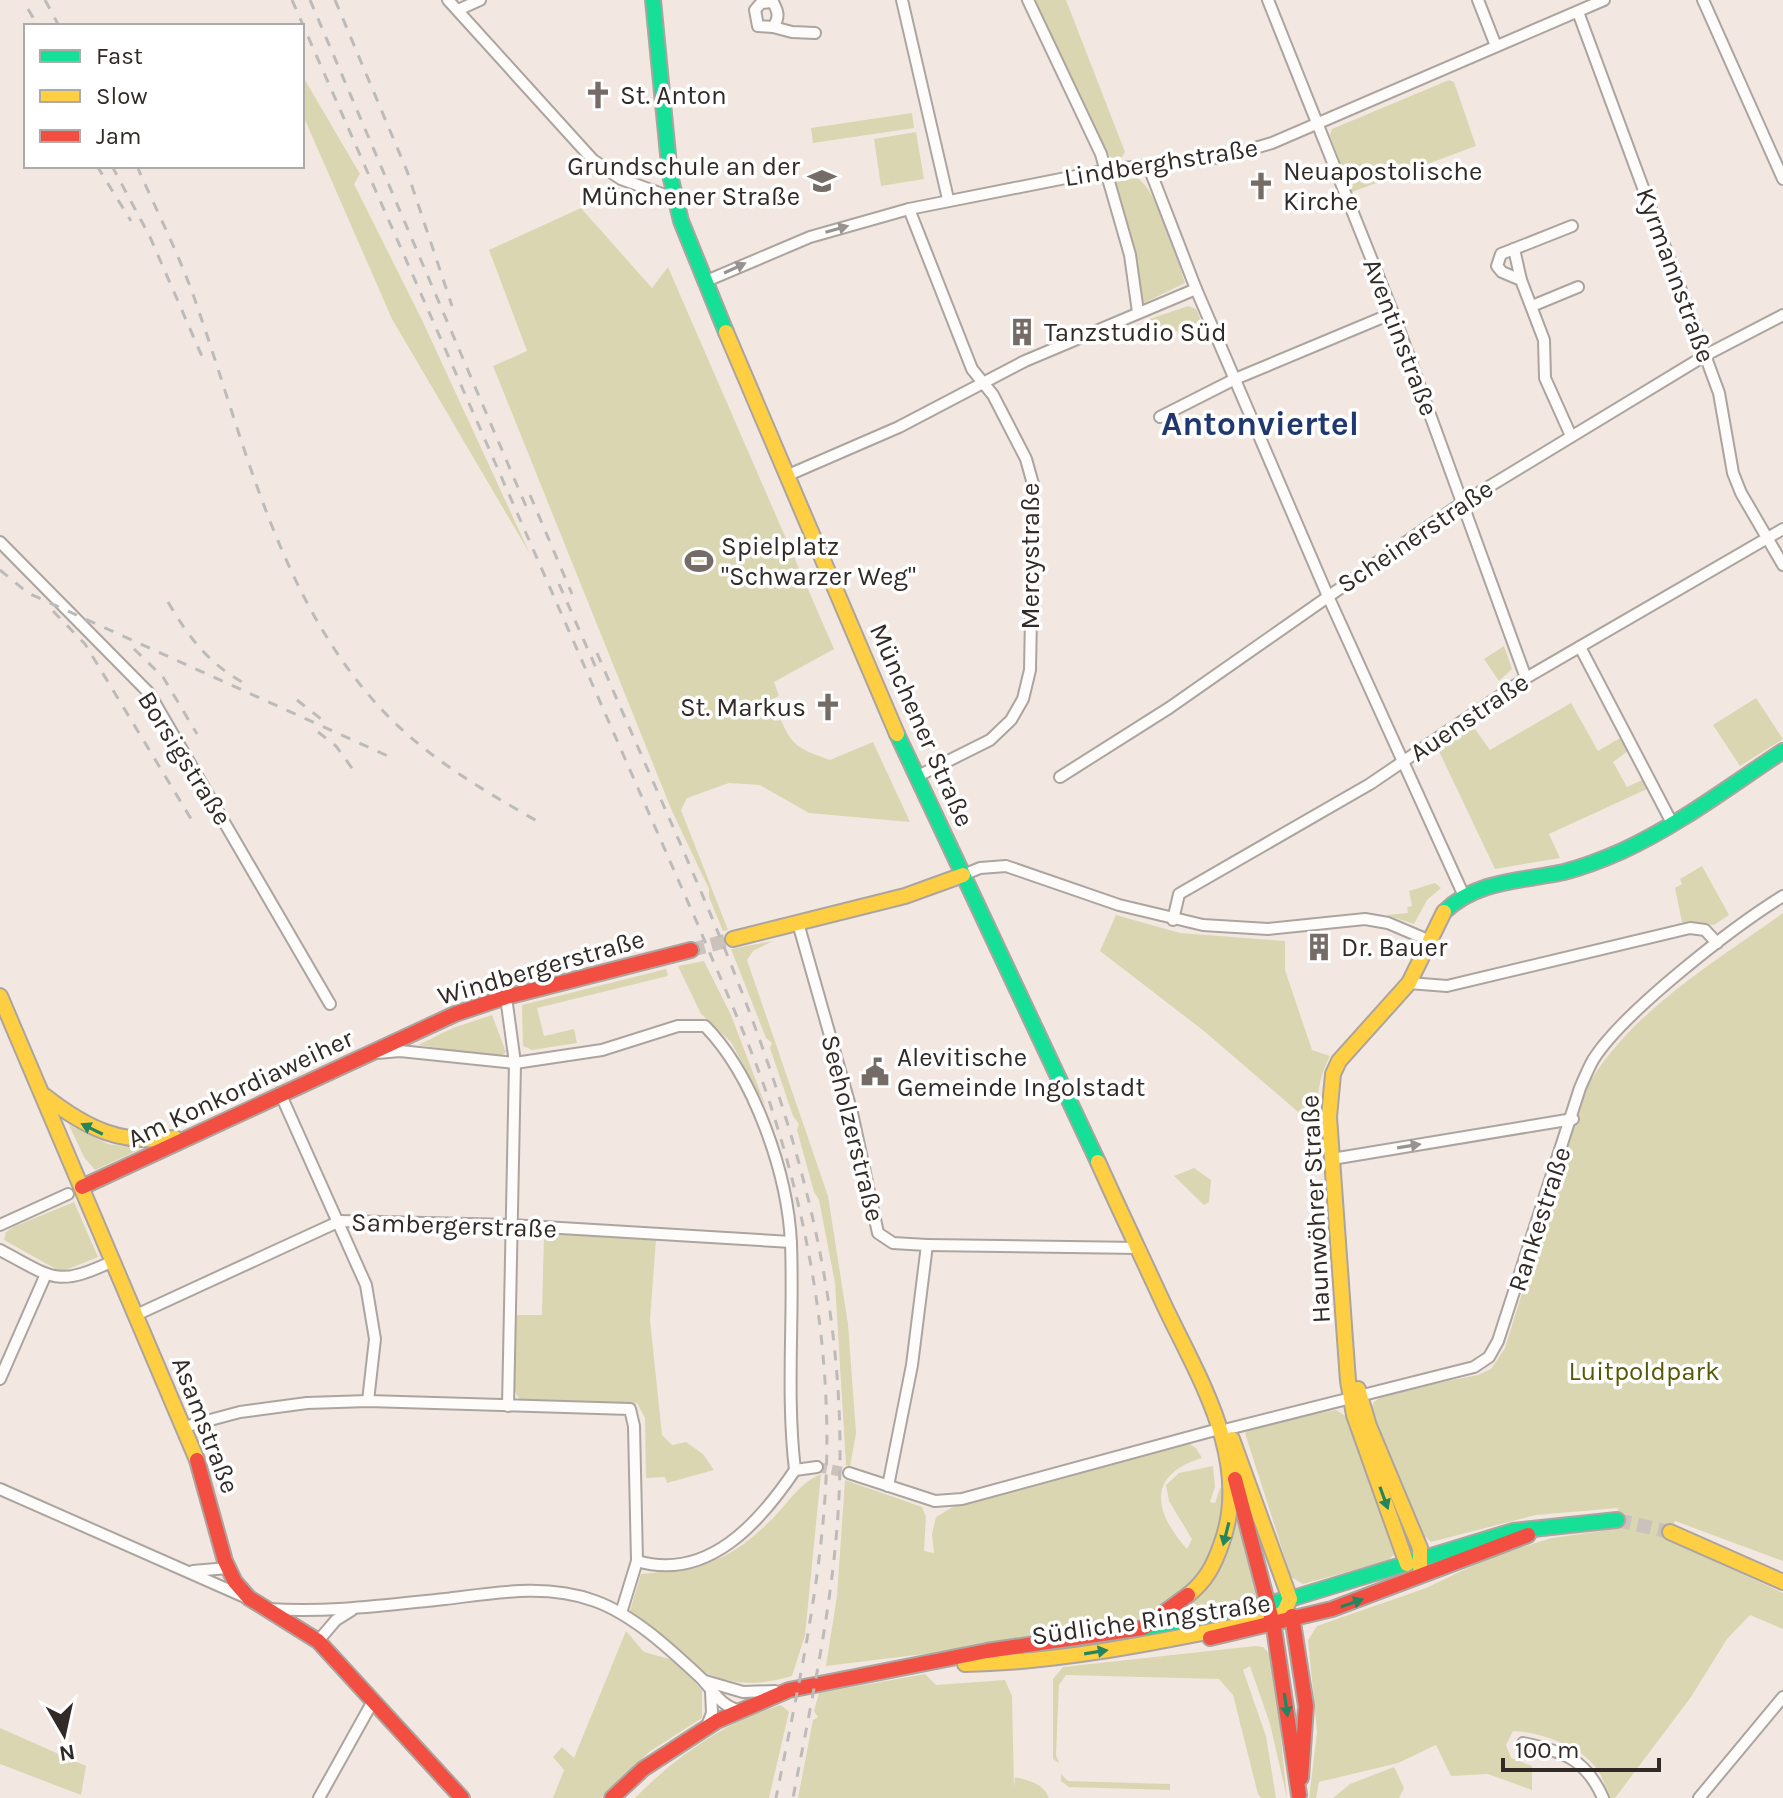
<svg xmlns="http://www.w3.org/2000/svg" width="1783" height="1798" viewBox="0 0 1783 1798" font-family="Karla,sans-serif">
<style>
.green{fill:#dad6b1}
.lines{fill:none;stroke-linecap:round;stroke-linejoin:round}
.street-tunnel{stroke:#ccc2bc;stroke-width:10;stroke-dasharray:10 5;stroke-linecap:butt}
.secondary-tunnel{stroke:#ccc2bc;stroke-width:14;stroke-dasharray:14 7;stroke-linecap:butt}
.street-casing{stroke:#aca49f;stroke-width:14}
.fast-casing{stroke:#aca49f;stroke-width:18}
.slow-casing{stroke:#aca49f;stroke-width:18}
.jam-casing{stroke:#aca49f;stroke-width:18}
.street{stroke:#fdfcfa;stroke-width:10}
.fast{stroke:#16e098;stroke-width:14}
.slow{stroke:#ffcf43;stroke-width:14}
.jam{stroke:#f24e42;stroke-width:14}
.rail{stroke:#bdbbba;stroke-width:3;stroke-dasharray:10 10;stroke-linecap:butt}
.oneway{fill:#989390}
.oneway2{fill:#24855f}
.labels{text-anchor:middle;stroke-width:7;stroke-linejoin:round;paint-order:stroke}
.poi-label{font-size:26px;fill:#322a26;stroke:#fff;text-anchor:start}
.street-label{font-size:26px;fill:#322a26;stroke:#fff}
.park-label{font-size:26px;fill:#585906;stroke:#fff}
.district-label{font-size:34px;font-weight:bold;fill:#20386f;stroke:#fff}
</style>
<rect width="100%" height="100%" fill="#f3e8e1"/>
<g class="green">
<polygon points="1035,0 1066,0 1125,152 1120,160 1113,161 1104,147"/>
<polygon points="302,75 360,174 354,184 422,320 530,554 392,319 302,113"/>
<polygon points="1449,80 1454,82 1476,146 1352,192 1330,135 1332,129"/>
<polygon points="912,113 914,128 813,143 811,128"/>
<polygon points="916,132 924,179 881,186 874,139"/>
<path d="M1137 178C1157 189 1177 259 1185 283L1142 304 1132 242 1115 182Z"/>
<path d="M581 208 652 288 668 267 834 649 774 682 779 696 766 702 774 721 781 720C792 748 803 750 830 760L873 742 910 822 809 813 760 785 729 783 687 798 681 810 728 930 723 931 709 897V889L672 811 493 366 527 351 489 250Z"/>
<polygon points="1188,306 1196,309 1201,321 1156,340 1150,319"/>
<polygon points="1504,646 1512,669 1499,681 1484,659"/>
<polygon points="1756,698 1783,739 1740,766 1713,725"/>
<polygon points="1571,703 1598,751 1620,738 1628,751 1613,762 1627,787 1642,780 1647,789 1549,834 1560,858 1495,869 1437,747 1470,722 1490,750"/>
<polygon points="1702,866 1729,915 1714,925 1682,922 1675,888 1682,884 1680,879"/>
<polygon points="1435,883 1441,888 1427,900 1414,924 1386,915 1408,913 1407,907 1412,906 1409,891"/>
<path d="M1783 913V1561L1675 1521 1667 1539 1783 1593V1629L1750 1615 1727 1639 1691 1697 1615 1798H1609C1606 1789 1603 1777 1597 1769 1581 1746 1539 1732 1513 1731L1506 1745 1511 1758 1532 1766V1790L1488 1774 1451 1776 1436 1745 1398 1763 1319 1782 1316 1798H1309L1317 1732 1308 1640 1317 1626 1426 1588 1493 1556 1552 1538 1616 1529 1618 1508 1536 1515 1431 1542 1420 1532 1369 1413 1374 1402 1385 1394 1478 1375 1491 1369 1505 1348 1585 1090C1630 1011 1711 965 1783 913Z"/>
<path d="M1116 915 1180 933 1285 941V970L1312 1050 1330 1056C1317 1081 1316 1102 1319 1130L1204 1031 1100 951Z"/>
<polygon points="773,941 753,951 747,960 828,1196 848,1324 856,1433 850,1467 846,1465 835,1283 819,1200 814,1192 797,1130 799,1124 793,1116 770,1048 772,1043 766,1038 731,949"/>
<polygon points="704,961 731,1015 766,1107 731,1042 701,1014 678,966"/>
<polygon points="666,969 668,976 537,1008 544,1036 574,1029 577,1043 532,1050 523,1046 522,1005"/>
<polygon points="492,1015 506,1052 500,1057 418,1045 453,1028"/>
<polygon points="69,1125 108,1144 141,1149 95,1170 84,1157"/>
<polygon points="1194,1168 1211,1180 1209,1202 1204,1205 1174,1176"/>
<polygon points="74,1202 98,1257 61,1272 4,1240 6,1232 13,1227"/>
<polygon points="544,1234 656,1239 650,1320 662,1435 672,1445 686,1442 703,1454 714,1470 667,1483 665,1477 646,1478 645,1418 637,1403 520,1400 514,1390 515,1315 542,1315"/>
<polygon points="1336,1410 1350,1419 1394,1554 1388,1561 1303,1584 1291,1577 1245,1433 1252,1427"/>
<path d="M1186 1442 1196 1448 1202 1458C1146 1475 1154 1512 1187 1549L1192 1539 1169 1501 1166 1485 1179 1473 1213 1466 1215 1487 1210 1502 1215 1503 1220 1488 1224 1489 1222 1533 1204 1572 1177 1599 1148 1617 989 1646 826 1666 837 1596 845 1480 922 1507 926 1517 924 1551 934 1553 932 1534 936 1517 961 1502Z"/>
<path d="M821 1474 805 1635 792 1676C713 1699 686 1660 629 1614L641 1574C704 1568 729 1563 775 1516 790 1500 800 1483 821 1474Z"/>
<polygon points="1238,1511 1261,1600 1175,1615 1193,1600"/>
<polygon points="626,1631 644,1652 673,1660 702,1690 702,1718 649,1752 601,1798 553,1798 564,1770 553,1757 562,1747 574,1758"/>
<polygon points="1255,1646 1263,1647 1273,1657 1287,1798 1270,1724 1250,1666 1243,1670 1266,1736 1276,1798 1261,1798 1258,1794 1233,1695 1219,1679 1066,1675 1059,1685 1056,1755 1059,1763 1053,1759 1053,1679 1063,1667"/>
<path d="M925 1674 936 1685 1005 1680 1012 1696 1014 1787 1015 1777C1030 1781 1043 1783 1049 1798H798L813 1720 818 1717 814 1711 819 1693Z"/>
<path d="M781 1705 789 1712 769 1798H635C674 1758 727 1720 781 1705Z"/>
<polygon points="0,1728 86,1766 81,1795 0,1764"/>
<polygon points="1394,1767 1404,1788 1399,1798 1333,1798 1350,1784"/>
<polygon points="1061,1774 1068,1781 1170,1784 1170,1790 1069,1787 1061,1781"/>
</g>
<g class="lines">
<polyline class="street-tunnel" points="817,1467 849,1473"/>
<g class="secondary-tunnel">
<polyline points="691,950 733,939"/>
<polyline points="1617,1520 1670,1532"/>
</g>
<defs>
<g id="street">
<polyline points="448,0 593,160 621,179 676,199"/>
<path d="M772 0C777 10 781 16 773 27L758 26 755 10 761 3 772 2"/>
<polyline points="902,0 948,199"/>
<polyline points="1028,0 1101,154 1130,255 1138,312"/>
<polyline points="1268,0 1393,313 1526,678"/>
<polyline points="1478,0 1496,46"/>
<polyline points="1703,0 1783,179"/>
<polyline points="458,10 480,0"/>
<polyline points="1578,12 1719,393 1733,473 1741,493 1783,565"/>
<polyline points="773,27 792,32 815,33"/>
<polyline points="1148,165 1196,289 1327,594 1464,896"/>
<polyline points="909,209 972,369 993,395 1026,459 1033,484 1033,511 1030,670 1023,699 1011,720 990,740 916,777"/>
<polyline points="1514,249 1501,254 1497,266 1502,272 1521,280"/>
<polyline points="704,282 810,237 909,209 1106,170 1224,157 1272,143 1604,0"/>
<polyline points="1532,306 1578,287"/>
<polyline points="1160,417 1235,379 1393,313"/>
<polyline points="1571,436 1545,378 1544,340 1521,280 1514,249 1572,226"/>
<polyline points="786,476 899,427 1025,361 1196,289"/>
<polyline points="0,542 149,693 330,1004"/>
<polyline points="1580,647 1672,823"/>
<polyline points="1060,777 1169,708 1462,503 1706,355 1783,315"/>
<polyline points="963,875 980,868 1006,866 1119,905 1203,925 1268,929 1365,919 1388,923 1428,940"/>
<polyline points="1173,920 1179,894 1370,784 1526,678 1783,529"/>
<polyline points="798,923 852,1113 878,1233 893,1243 927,1245 912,1365 888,1486"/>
<polyline points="1409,983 1447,986 1690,928 1705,930 1717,943"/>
<polyline points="506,997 515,1063 508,1406"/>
<path d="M377 1053 400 1051 515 1063 602 1050 678 1026H705C754 1076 788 1174 791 1244 794 1319 786 1394 795 1470"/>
<polyline points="280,1093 366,1285 375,1339 368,1401"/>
<polyline points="1332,1159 1573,1119"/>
<polyline points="0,1225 68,1194"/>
<polyline points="927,1245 1139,1248"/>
<path d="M0 1250C53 1278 56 1288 113 1261"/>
<polyline points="136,1315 340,1221 511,1225 791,1242"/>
<polyline points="0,1379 46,1274"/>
<polyline points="184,1427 240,1412 307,1403 368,1401 630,1409 634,1426 637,1561 621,1613"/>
<path d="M1228 1429 1474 1367 1489 1357 1498 1341 1580 1088C1584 1079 1588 1069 1593 1060 1623 1012 1733 927 1783 896"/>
<polyline points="849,1473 935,1501 962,1499 1219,1429"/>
<polyline points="0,1489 247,1598"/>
<path d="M637 1561C708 1582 760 1522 795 1470L817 1467"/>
<polyline points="193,1571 228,1568"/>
<path d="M269 1609C329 1613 386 1605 445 1599 495 1593 546 1583 595 1601 634 1615 672 1651 702 1679 713 1691 721 1706 738 1710"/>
<polyline points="318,1641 336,1620 352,1610"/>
<polyline points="705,1681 743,1692 775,1691"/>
<polyline points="707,1726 712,1713 711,1691"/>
<path d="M1523 1743C1563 1751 1586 1759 1603 1798"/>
<polyline points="319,1798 373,1701"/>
<polyline points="1699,1798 1783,1697"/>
</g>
<g id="fast">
<polyline points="653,0 670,175 681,221 726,332"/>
<polyline points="897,734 1098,1162"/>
<path d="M1444 912C1476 880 1523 881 1564 872 1583 867 1604 859 1622 851 1679 825 1731 785 1783 751"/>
<polyline points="1147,1628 1290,1599 1513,1531 1617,1520"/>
</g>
<g id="slow">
<polyline points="726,332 897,734"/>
<polyline points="733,939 905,896 963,875"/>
<polyline points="0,996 197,1460"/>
<path d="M45 1096C87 1129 121 1145 175 1138"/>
<path d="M1098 1162C1120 1211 1143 1259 1165 1307 1200 1380 1252 1463 1221 1545 1214 1565 1206 1581 1188 1595"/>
<polyline points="1358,1389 1369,1426 1420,1548 1420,1568"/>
<polyline points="1670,1532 1783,1582"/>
<polyline points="1407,1564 1354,1415 1348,1381 1329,1117 1333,1074 1339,1061 1409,983 1444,912"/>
<path d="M965 1664C1069 1662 1170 1639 1272 1619L1284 1612 1290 1599 1232 1439"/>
</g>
<g id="jam">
<polyline points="82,1187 455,1014 506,997 691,950"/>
<polyline points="197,1460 225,1561 235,1582 249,1598 318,1641 462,1798"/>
<polyline points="1235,1479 1274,1628 1299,1795"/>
<polyline points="1292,1616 1306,1706 1301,1778"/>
<polyline points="1210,1638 1332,1609 1528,1535"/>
<polyline points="612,1798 643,1769 717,1721 789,1690 987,1651 1143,1628 1188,1595"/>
</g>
</defs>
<use href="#street" class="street-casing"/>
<use href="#fast" class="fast-casing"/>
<use href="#slow" class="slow-casing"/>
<use href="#jam" class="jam-casing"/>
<use href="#street" class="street"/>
<use href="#fast" class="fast"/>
<use href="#slow" class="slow"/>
<use href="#jam" class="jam"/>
<g class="rail">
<polyline points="45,0 59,26"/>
<path d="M292 0 698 925C724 988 754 1051 774 1116 814 1243 835 1379 824 1511 816 1608 795 1703 776 1798"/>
<polyline points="310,0 528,511"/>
<polyline points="335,0 407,171 452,306"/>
<polyline points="28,9 38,26"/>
<polyline points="97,166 131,221"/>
<polyline points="112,166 150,237 204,361"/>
<path d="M137 166C157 212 181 258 197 306 246 446 279 601 384 712 428 758 481 789 537 821"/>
<polyline points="530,495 572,594"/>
<polyline points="0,570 28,593 390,757"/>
<polyline points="559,584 596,668"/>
<path d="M168 602C188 636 207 662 242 682"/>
<polyline points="53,611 85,644 196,827"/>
<polyline points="134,649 163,677 197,734"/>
<path d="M597 653C710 919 843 1166 840 1463 839 1577 814 1687 793 1798"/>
<polyline points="297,700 321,719"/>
<polyline points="318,732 336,746 357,775"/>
</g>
</g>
<defs><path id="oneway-solid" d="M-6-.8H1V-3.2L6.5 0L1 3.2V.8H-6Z" transform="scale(2)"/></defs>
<g class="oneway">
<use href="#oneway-solid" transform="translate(837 229) rotate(-16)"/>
<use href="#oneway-solid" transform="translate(735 268) rotate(-25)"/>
<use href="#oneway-solid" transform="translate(1409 1146) rotate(-9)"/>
</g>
<g class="oneway2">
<use href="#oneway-solid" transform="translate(92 1129) rotate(-154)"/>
<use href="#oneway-solid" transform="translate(1384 1498) rotate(70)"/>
<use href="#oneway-solid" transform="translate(1226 1534) rotate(104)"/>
<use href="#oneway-solid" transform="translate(1352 1603) rotate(-19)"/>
<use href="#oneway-solid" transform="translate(1096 1652) rotate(-9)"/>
<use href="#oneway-solid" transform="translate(1286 1705) rotate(82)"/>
</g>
<defs>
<symbol id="church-bare" viewBox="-9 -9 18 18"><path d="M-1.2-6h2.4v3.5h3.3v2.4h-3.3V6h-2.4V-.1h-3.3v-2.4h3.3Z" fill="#766c67" stroke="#fff" stroke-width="2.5" paint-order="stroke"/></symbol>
<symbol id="school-bare" viewBox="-9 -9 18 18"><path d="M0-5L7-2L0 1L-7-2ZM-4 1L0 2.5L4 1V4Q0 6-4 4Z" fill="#766c67" stroke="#fff" stroke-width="2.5" paint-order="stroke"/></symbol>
<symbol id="building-bare" viewBox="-9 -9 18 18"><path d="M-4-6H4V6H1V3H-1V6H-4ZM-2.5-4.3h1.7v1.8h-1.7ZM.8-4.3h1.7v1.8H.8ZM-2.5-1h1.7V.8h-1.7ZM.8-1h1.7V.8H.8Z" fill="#766c67" stroke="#fff" stroke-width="2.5" paint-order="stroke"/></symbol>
<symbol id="stadium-bare" viewBox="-9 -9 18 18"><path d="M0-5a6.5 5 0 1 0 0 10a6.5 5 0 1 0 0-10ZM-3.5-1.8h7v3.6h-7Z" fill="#766c67" stroke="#fff" stroke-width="2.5" paint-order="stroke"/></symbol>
<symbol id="civic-bare" viewBox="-9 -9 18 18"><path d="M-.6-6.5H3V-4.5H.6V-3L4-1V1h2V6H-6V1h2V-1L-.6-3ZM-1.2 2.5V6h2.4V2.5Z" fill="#766c67" stroke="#fff" stroke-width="2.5" paint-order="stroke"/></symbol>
</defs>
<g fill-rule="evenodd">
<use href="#church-bare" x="578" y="75" width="40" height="40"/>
<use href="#school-bare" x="802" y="161" width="40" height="40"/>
<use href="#church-bare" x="1241" y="166" width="40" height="40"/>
<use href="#building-bare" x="1002" y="312" width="40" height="40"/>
<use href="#stadium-bare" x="679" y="541" width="40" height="40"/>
<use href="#church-bare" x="808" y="687" width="40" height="40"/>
<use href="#building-bare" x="1299" y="927" width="40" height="40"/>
<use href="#civic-bare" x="855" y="1052" width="40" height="40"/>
</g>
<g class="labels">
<g class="poi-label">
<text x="620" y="104">St. Anton</text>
<text x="800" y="175" text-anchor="end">Grundschule an der<tspan x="800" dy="30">Münchener Straße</tspan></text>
<text x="1283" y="180">Neuapostolische<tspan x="1283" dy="30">Kirche</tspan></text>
<text x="1044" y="341">Tanzstudio Süd</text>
<text x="721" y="555">Spielplatz<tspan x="721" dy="30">"Schwarzer Weg"</tspan></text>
<text x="806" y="716" text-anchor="end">St. Markus</text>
<text x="1341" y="956">Dr. Bauer</text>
<text x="897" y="1066">Alevitische<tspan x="897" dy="30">Gemeinde Ingolstadt</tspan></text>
</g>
<g class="street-label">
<text transform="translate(1161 162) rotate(-9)" y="9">Lindberghstraße</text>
<text transform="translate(1676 275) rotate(70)" y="9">Kyrmannstraße</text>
<text transform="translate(1401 337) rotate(69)" y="9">Aventinstraße</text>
<text transform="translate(1415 536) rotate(-34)" y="9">Scheinerstraße</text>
<text transform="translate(1030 556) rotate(-90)" y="9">Mercystraße</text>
<text transform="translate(1469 717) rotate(-34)" y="9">Auenstraße</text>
<text transform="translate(922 725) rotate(66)" y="9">Münchener Straße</text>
<text transform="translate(185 758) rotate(58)" y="9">Borsigstraße</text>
<text transform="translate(541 967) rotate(-16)" y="9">Windbergerstraße</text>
<text transform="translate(240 1088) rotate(-25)" y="9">Am Konkordiaweiher</text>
<text transform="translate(853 1128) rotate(76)" y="9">Seeholzerstraße</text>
<text transform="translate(1315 1209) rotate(-93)" y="9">Haunwöhrer Straße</text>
<text transform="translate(1539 1219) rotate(-72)" y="9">Rankestraße</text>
<text transform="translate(454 1225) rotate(2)" y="9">Sambergerstraße</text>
<text transform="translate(206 1425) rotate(69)" y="9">Asamstraße</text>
<text transform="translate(1151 1619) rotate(-8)" y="9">Südliche Ringstraße</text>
</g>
<g class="park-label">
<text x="1644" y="1380">Luitpoldpark</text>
</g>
<g class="district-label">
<text x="1260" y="435">Antonviertel</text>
</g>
</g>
<rect x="24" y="24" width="280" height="144" fill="#ffffff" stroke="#adaaa8" stroke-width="2"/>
<rect x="40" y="50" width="40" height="12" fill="#16e098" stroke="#adaaa8" stroke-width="2"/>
<text x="96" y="64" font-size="24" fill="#322a26">Fast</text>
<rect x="40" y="90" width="40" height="12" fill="#ffcf43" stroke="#adaaa8" stroke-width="2"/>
<text x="96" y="104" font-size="24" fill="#322a26">Slow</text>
<rect x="40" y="130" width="40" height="12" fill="#f24e42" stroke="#adaaa8" stroke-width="2"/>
<text x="96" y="144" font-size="24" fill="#322a26">Jam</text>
<g transform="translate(64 1734) rotate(171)" stroke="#ffffff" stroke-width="6" paint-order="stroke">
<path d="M0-6L14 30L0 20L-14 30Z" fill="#322a26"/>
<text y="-12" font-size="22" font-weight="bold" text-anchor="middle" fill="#322a26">N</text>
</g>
<path d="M1503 1758v12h156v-12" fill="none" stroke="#322a26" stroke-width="4"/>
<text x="1515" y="1758" font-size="24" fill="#322a26" stroke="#ffffff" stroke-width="6" paint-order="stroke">100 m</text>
</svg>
